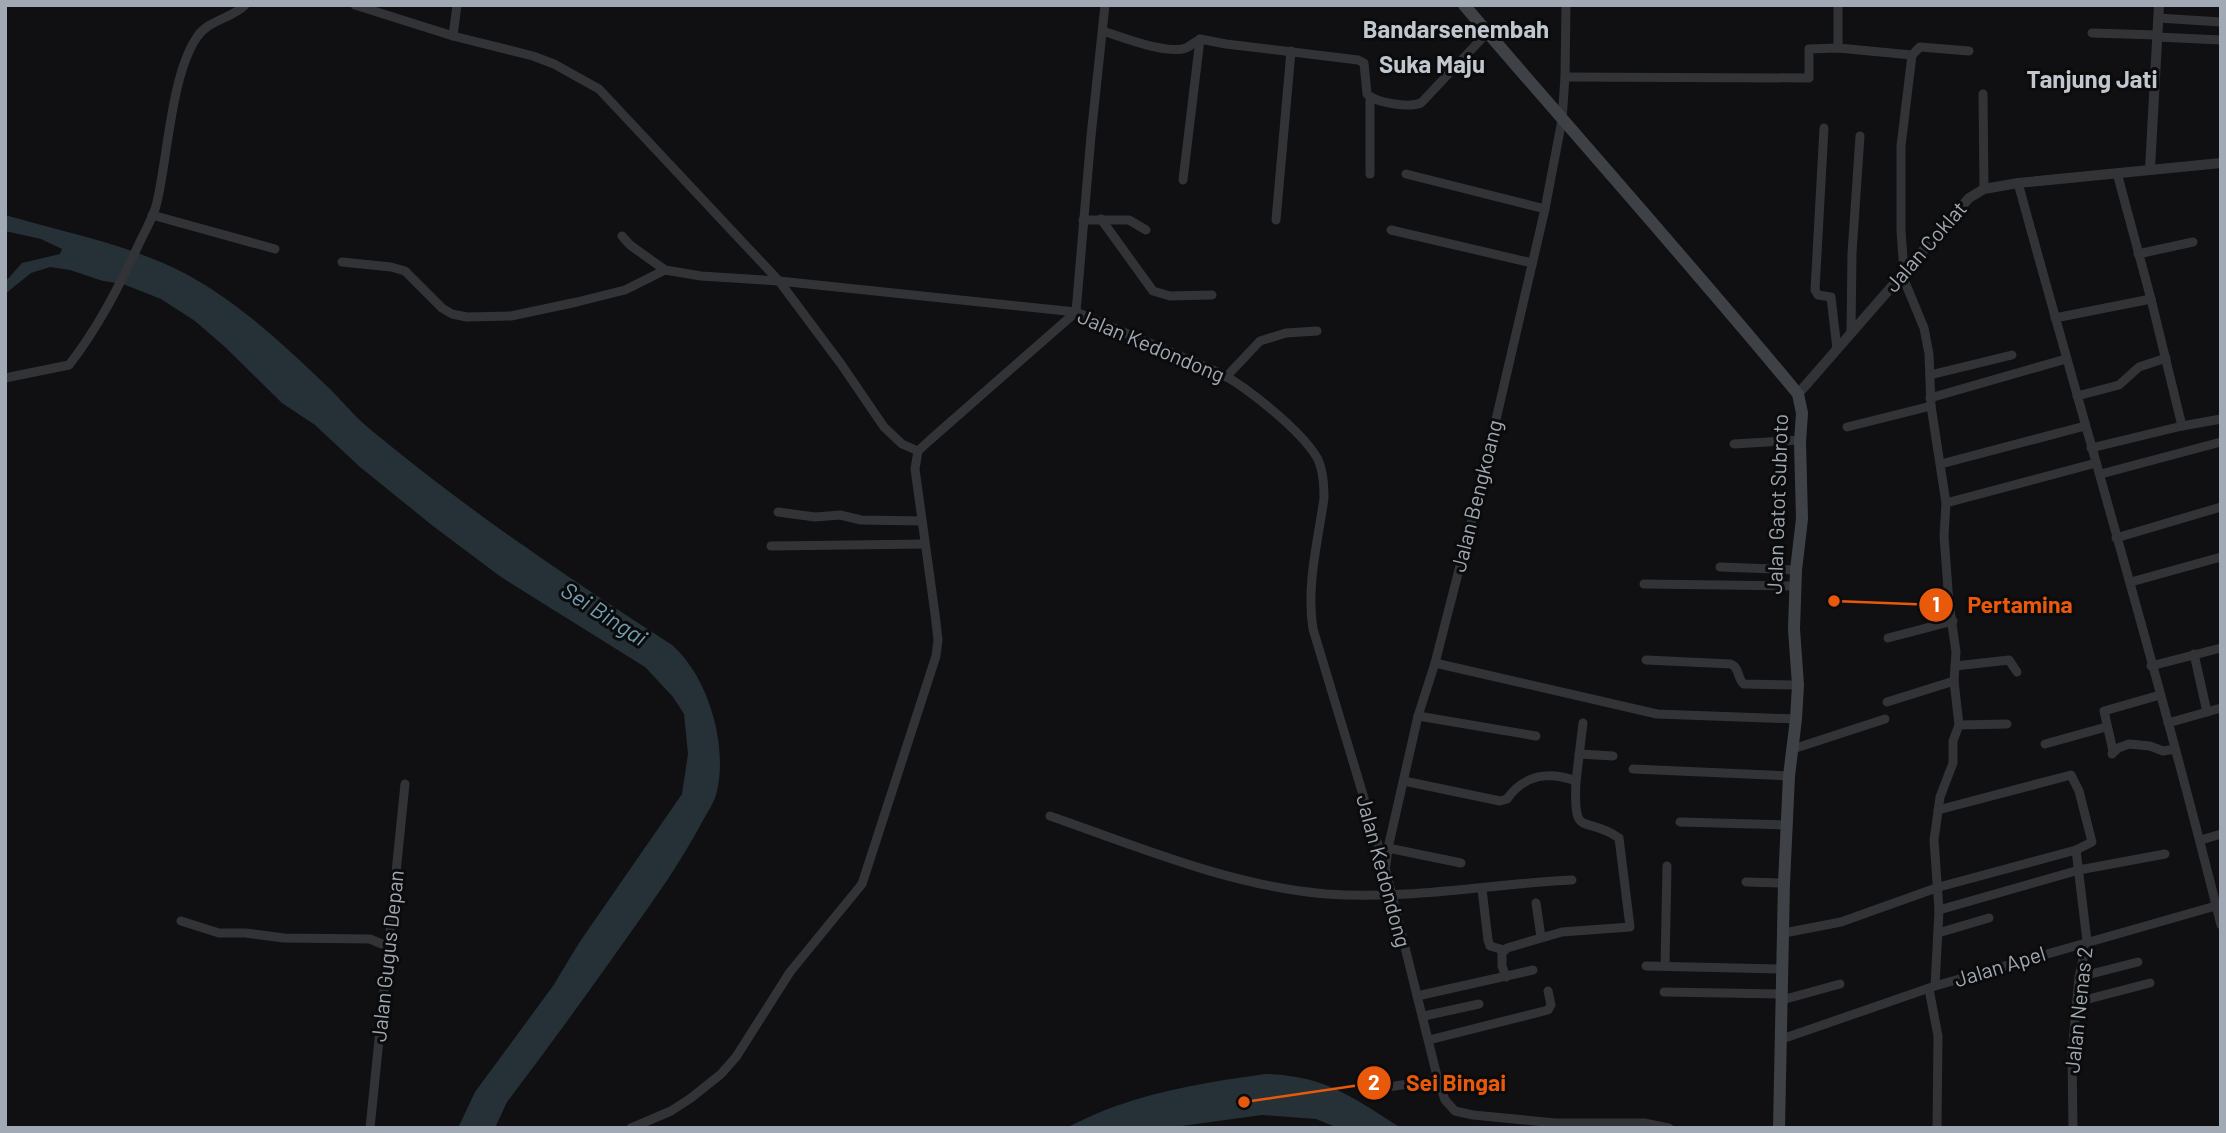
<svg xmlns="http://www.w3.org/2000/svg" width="2226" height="1133" viewBox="0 0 2226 1133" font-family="Barlow,sans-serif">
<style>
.water{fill:#253136}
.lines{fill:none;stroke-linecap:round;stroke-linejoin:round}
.minor{stroke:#313337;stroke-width:9}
.tertiary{stroke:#313337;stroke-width:10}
.secondary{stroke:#3e4247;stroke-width:12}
.labels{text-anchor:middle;stroke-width:6;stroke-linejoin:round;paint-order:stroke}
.street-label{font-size:21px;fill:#a0a9b4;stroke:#0b0b0c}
.water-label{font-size:23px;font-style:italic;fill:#729fb3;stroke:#0b0b0c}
.quarter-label{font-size:24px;font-weight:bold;fill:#c1c7cf;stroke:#0b0b0c}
.leader{fill:none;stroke:#e8590c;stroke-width:2.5}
.callout-dot{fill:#e8590c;stroke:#0b0b0c;stroke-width:2.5}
.mark-label{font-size:21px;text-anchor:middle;font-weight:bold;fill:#fff}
.callout-label{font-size:23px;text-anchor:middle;font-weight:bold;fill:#e8590c;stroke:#0b0b0c;stroke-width:6;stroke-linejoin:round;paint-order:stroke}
</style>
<rect width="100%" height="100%" fill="#101012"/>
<g class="water">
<path d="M5 215C64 232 131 245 186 274 240 303 286 347 330 389 344 403 356 418 371 430 466 509 568 578 672 645 708 676 728 745 717 791 715 802 706 814 701 824 682 859 661 890 638 922 595 983 552 1043 507 1102L495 1128H458L475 1092 553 986 579 943 682 794 688 754 684 714 673 697 645 667 501 577 433 526 360 467 315 425 282 403 225 347 195 321 161 299 123 284 103 281 70 270 50 267 31 273 5 294V282L22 263 60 254 62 249 41 239 5 231Z"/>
<path d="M1265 1074C1324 1075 1353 1097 1401 1128H1338L1316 1119 1262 1115 1167 1128H1066C1082 1120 1099 1112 1116 1106 1164 1089 1215 1081 1265 1074Z"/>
</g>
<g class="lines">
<g class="minor">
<polyline points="355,5 453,36 533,56 554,64 599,89 779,281 841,364 884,427 902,444 918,451"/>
<polyline points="2158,18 2221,22"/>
<path d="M1103 31C1122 37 1167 55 1186 48 1190 46 1195 42 1200 39L1226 44 1358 60 1364 63 1367 94C1376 103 1409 108 1421 103L1487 33"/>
<polyline points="2092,33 2157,35"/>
<polyline points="453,36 457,5"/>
<polyline points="2157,37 2221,40"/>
<polyline points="1838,48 1838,5"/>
<polyline points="1565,77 1809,78 1809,49 1838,48 1912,55"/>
<polyline points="1983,94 1984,189"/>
<polyline points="1370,97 1370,174"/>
<polyline points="1824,128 1815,290 1818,295 1831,297 1837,349"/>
<polyline points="2117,173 2151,299 2182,426"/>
<polyline points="1406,174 1545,209"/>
<polyline points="1183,180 1200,39"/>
<path d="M2018 183C2086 431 2159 676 2221 925"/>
<polyline points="152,215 275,249"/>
<polyline points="1101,219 1153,291 1170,296 1212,295"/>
<polyline points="1083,220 1129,220 1146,230"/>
<polyline points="1276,220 1291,51"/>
<polyline points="1391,230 1532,263"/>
<polyline points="622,236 630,245 665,270"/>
<polyline points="2138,254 2193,242"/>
<path d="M342 262 391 267 405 271 442 308 452 314 467 317 511 316 577 302 625 290 665 270 701 276 779 281 1076 312 1222 374C1249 389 1300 430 1316 456 1323 467 1324 485 1324 498 1318 541 1306 586 1313 629L1386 871 1438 1080 1445 1100 1455 1111 1473 1115 1556 1123H1644L1669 1128"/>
<polyline points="1904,271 1901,231 1901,146 1912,55 1920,47 1969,51"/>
<polyline points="1902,275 1924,328 1929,354 1931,406 1946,503 1944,536 1949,603 1956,652 1954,681 1959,725 1953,741 1953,763 1940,797 1934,840 1939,910 1935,986"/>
<polyline points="2055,318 2151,299"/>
<polyline points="1851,331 1852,253 1860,136"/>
<polyline points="1930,375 2012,355"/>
<polyline points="1226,377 1260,341 1286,333 1317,331"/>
<path d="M5 378 69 365C98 328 118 288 138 246 144 232 154 217 157 202 168 156 171 75 197 37 208 20 231 19 245 5"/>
<polyline points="2077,396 2119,385 2139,367 2166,358"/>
<polyline points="1930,398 2066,359"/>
<polyline points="1847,427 1931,406"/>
<polyline points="1734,444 1800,440"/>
<polyline points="2091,448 2182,426 2221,419"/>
<polyline points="1941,464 2085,426"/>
<polyline points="2101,474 2221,442"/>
<polyline points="1946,503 2096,463"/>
<polyline points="778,512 815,517 840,515 861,520 922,521"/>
<polyline points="2116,538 2221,507"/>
<polyline points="771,546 925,544"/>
<polyline points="1720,567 1796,570"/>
<polyline points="2131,582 2221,557"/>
<polyline points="1644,584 1796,586"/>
<polyline points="1888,638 1953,621"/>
<polyline points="2194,654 2207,712"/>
<path d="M1646 660 1731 664C1740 668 1737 679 1744 684L1798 685"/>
<polyline points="1435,663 1657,714 1796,719"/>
<polyline points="1955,666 2009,660 2017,672"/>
<polyline points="2151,666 2221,648"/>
<polyline points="1887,702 1954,681"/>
<polyline points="1418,716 1536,736"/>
<polyline points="2168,723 2221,708"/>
<polyline points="1959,725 2007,724"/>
<polyline points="2045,744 2106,727"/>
<polyline points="1793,749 1885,719"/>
<polyline points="2113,751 2104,711 2160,695"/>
<polyline points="1579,754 1613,756"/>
<polyline points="2112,754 2118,748 2129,744 2150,746 2163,751 2175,749"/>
<polyline points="1633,769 1789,776"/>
<path d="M1404 781 1500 801 1507 799C1525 774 1548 771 1576 781 1573 841 1584 814 1619 838L1630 927 1562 932 1507 948 1502 953V966L1506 977"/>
<polyline points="1576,781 1583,723"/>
<path d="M1050 816C1139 847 1231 886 1326 894 1409 900 1490 884 1572 880"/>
<polyline points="1680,822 1788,825"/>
<polyline points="2201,840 2221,834"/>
<polyline points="1388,848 1461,863"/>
<polyline points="1386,865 1388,848 1418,716 1435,663 1481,484 1545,209 1562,120 1565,77 1566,5"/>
<polyline points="1746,882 1784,883"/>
<polyline points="1482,889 1488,940 1490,946 1504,950"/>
<polyline points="1536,903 1541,937"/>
<polyline points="1939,910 2079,870 2165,854"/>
<polyline points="181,921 219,933 245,933 284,938 370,939 389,947"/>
<polyline points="1784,933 1841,922 1939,887 2076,850 2092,842 2079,791 2071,775 1938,810"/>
<polyline points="1938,933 1989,918"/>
<polyline points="1646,966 1783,969"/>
<polyline points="1665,966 1667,866"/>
<polyline points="2079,977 2138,962"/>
<polyline points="1929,989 1938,1036 1937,1128"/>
<polyline points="1664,992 1782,994"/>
<polyline points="1417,996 1533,970"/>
<polyline points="1782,1000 1840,984"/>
<polyline points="2077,1002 2150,983"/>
<polyline points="1424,1016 1479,1004"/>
<polyline points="1782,1039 1935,986 2219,905"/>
<polyline points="1429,1040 1548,1010 1551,1005 1548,991"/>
<polyline points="1373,1089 1438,1080"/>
<polyline points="370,1128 405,784"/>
<polyline points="631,1128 671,1111 691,1098 721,1074 736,1057 790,972 862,884 936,656 938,640 935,614 915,469 918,451 930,440 1076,312 1091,136 1105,5"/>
<polyline points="2073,1128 2072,1053 2079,977 2087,941 2076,850"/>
</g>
<g class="tertiary">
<polyline points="2150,169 2159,5"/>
<polyline points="1798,394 1969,198 1984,189 2018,183 2221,163"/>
</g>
<path class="secondary" d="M1464 5C1575 135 1689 262 1798 394L1802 413 1800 442 1802 519 1796 570 1794 629 1798 685 1796 719 1789 776 1784 883 1779 1128"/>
</g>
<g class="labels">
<g class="street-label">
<text transform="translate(1926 247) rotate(-49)" y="7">Jalan Coklat</text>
<text transform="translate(1151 346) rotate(23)" y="7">Jalan Kedondong</text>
<text transform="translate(1477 496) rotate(-76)" y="7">Jalan Bengkoang</text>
<text transform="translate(1778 504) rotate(-88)" y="7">Jalan Gatot Subroto</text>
<text transform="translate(1383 871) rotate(75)" y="7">Jalan Kedondong</text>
<text transform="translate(388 956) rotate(-84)" y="7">Jalan Gugus Depan</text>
<text transform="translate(2000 967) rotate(-17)" y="7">Jalan Apel</text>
<text transform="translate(2079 1010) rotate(-84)" y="7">Jalan Nenas 2</text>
</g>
<g class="water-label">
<text transform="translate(604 614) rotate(33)" y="8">Sei Bingai</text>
</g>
<g class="quarter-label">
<text x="1456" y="38">Bandarsenembah</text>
<text x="1432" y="73">Suka Maju</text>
<text x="2092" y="88">Tanjung Jati</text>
</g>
</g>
<path class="leader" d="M1834 601L1936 605M1244 1102L1374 1083"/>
<g class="callout-dot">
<circle cx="1834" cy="601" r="7"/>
<circle cx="1244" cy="1102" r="7"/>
<circle cx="1936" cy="605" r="18"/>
<circle cx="1374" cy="1083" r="18"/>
</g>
<g class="mark-label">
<text x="1936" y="612">1</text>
<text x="1374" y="1090">2</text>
</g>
<g class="callout-label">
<text x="2020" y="613">Pertamina</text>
<text x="1456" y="1091">Sei Bingai</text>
</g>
<rect width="2226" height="1133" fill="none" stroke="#a0a9b4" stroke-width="14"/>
</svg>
